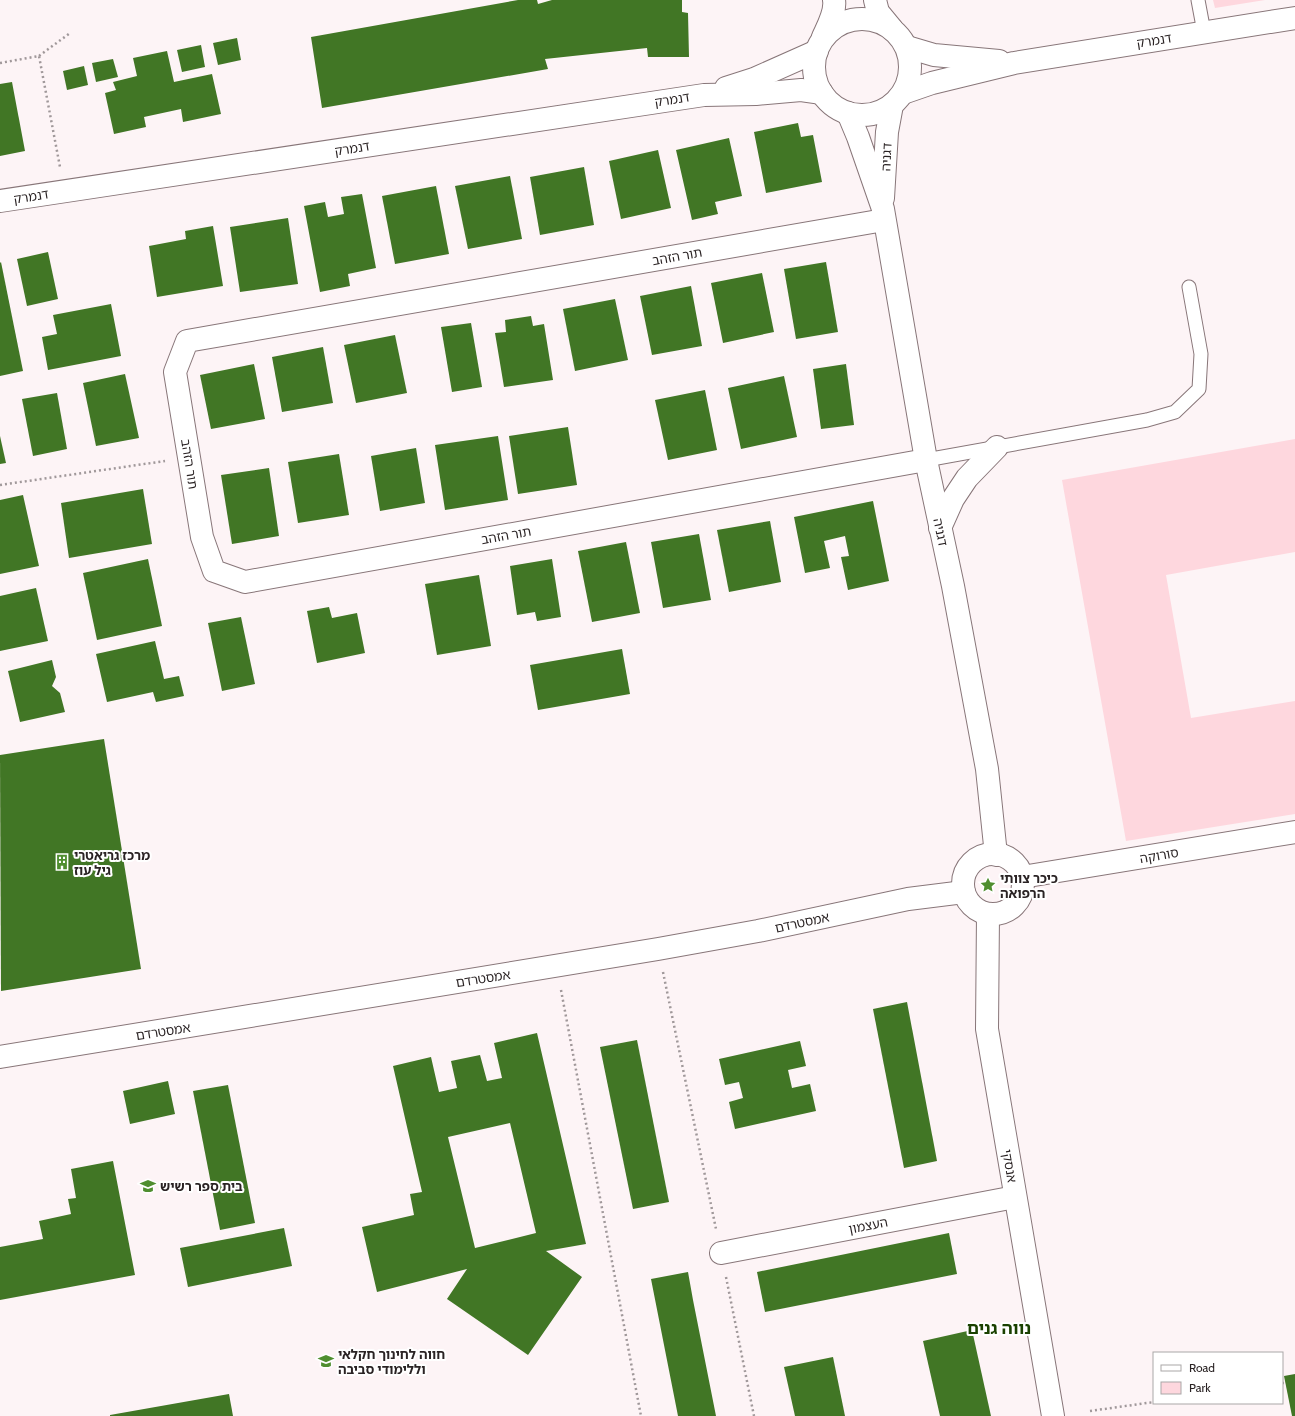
<svg xmlns="http://www.w3.org/2000/svg" width="1295" height="1416" viewBox="0 0 1295 1416" font-family="Cabin,'Noto Sans Hebrew',sans-serif">
<style>
.green{fill:#fed7de}
.building{fill:#417625;fill-rule:evenodd}
.lines{fill:none;stroke-linecap:round;stroke-linejoin:round}
.lane-casing{stroke:#887679;stroke-width:15}
.street-casing{stroke:#887679;stroke-width:24}
.secondary-casing{stroke:#887679;stroke-width:24}
.path{stroke:#a0989a;stroke-width:2.5;stroke-dasharray:2 3;stroke-linecap:butt}
.lane{stroke:#fff;stroke-width:13}
.street{stroke:#fff;stroke-width:22}
.secondary{stroke:#fff;stroke-width:22}
.labels{text-anchor:middle;stroke-width:4;stroke-linejoin:round;paint-order:stroke}
.street-label{font-size:13px;fill:#2a2324;stroke:#fff}
.poi-label{font-size:13px;font-weight:bold;fill:#2a2324;stroke:#fff;text-anchor:start}
.district-label{font-size:17px;font-weight:bold;fill:#1a4100;stroke:#fff}
</style>
<rect width="100%" height="100%" fill="#fdf4f6"/>
<g class="green">
<polygon points="1213,0 1265,0 1215,8"/>
<polygon points="1295,439 1295,552 1166,575 1191,718 1295,701 1295,814 1126,841 1062,480"/>
</g>
<g class="building">
<polygon points="518,0 537,0 538,4 552,0 682,0 682,12 688,13 689,57 648,57 647,48 545,59 548,69 322,108 311,37"/>
<polygon points="237,38 241,60 218,65 213,43"/>
<polygon points="201,45 205,67 182,72 177,50"/>
<polygon points="167,51 174,82 212,74 221,114 183,122 181,109 144,117 146,127 114,134 105,93 116,90 113,82 137,76 133,58"/>
<polygon points="113,59 118,77 96,82 92,63"/>
<polygon points="84,66 88,85 67,90 63,71"/>
<polygon points="12,82 25,151 0,156 0,84"/>
<polygon points="798,123 801,137 813,135 822,182 766,193 754,132"/>
<polygon points="729,138 742,196 715,202 718,214 692,220 676,150"/>
<polygon points="658,150 671,208 621,219 609,161"/>
<polygon points="584,167 594,225 540,235 530,177"/>
<polygon points="510,176 522,239 468,249 455,186"/>
<polygon points="436,186 449,254 395,264 382,196"/>
<polygon points="362,194 376,268 348,274 350,286 320,292 304,206 325,202 328,217 344,214 341,197"/>
<polygon points="288,218 298,284 240,292 230,227"/>
<polygon points="213,226 223,286 157,297 149,246 186,239 185,231"/>
<polygon points="48,252 58,299 27,306 17,259"/>
<polygon points="1,262 23,371 0,376 0,263"/>
<polygon points="826,262 838,332 796,339 784,269"/>
<polygon points="762,273 774,332 723,343 711,283"/>
<polygon points="691,286 702,346 652,355 640,296"/>
<polygon points="615,299 628,360 575,371 563,309"/>
<polygon points="111,304 121,356 48,370 42,337 57,334 53,315"/>
<polygon points="531,316 533,326 544,324 553,380 504,387 495,333 506,332 505,320"/>
<polygon points="471,323 482,387 452,392 441,327"/>
<polygon points="395,335 407,393 356,403 344,345"/>
<polygon points="323,347 333,403 282,412 272,357"/>
<polygon points="254,364 265,419 211,429 200,375"/>
<polygon points="846,364 854,425 821,429 813,369"/>
<polygon points="125,374 139,438 96,446 83,383"/>
<polygon points="784,376 797,437 741,449 728,388"/>
<polygon points="705,390 717,450 668,460 655,400"/>
<polygon points="57,393 67,449 33,456 22,399"/>
<polygon points="568,427 577,485 518,494 509,436"/>
<polygon points="0,436 6,463 0,464"/>
<polygon points="498,436 508,500 445,510 435,445"/>
<polygon points="416,448 425,503 380,511 371,456"/>
<polygon points="339,454 349,515 298,523 288,462"/>
<polygon points="269,468 279,536 232,544 221,475"/>
<polygon points="143,489 152,544 69,558 61,503"/>
<polygon points="23,495 39,566 0,574 0,500"/>
<polygon points="873,501 889,581 848,590 841,557 849,556 845,536 824,541 830,568 805,573 794,517"/>
<polygon points="770,521 781,582 729,592 717,530"/>
<polygon points="699,534 711,600 663,608 651,542"/>
<polygon points="626,542 640,613 592,622 578,551"/>
<polygon points="148,559 162,626 97,640 83,573"/>
<polygon points="552,559 561,617 537,621 535,612 517,615 510,566"/>
<polygon points="479,575 491,646 437,655 425,584"/>
<polygon points="36,588 48,641 0,651 0,596"/>
<polygon points="329,607 332,618 357,613 365,653 317,663 307,611"/>
<polygon points="241,617 255,684 222,691 208,623"/>
<polygon points="155,641 164,679 179,676 184,696 156,702 153,692 107,702 96,654"/>
<polygon points="622,649 630,694 538,710 530,665"/>
<polygon points="52,660 56,677 52,686 60,693 65,712 20,722 8,671"/>
<polygon points="104,739 141,969 1,991 0,755"/>
<polygon points="907,1002 937,1161 904,1168 873,1009"/>
<path d="M537 1033 586 1244 546 1251 582 1277 528 1355 447 1299 467 1269 377 1292 362 1227 414 1215 410 1194 422 1192 393 1066 431 1057 439 1092 457 1088 451 1061 480 1055 487 1081 502 1078 494 1043ZM510 1123 536 1233 475 1248 448 1137Z"/>
<polygon points="637,1040 669,1202 633,1209 600,1047"/>
<polygon points="800,1041 806,1066 788,1070 792,1088 810,1084 816,1111 735,1129 729,1102 743,1098 739,1082 725,1085 719,1059"/>
<polygon points="168,1081 175,1114 130,1124 123,1091"/>
<polygon points="228,1085 255,1223 220,1230 193,1091"/>
<polygon points="113,1161 135,1275 0,1300 0,1247 43,1239 39,1221 71,1214 68,1199 76,1198 71,1169"/>
<polygon points="284,1228 292,1266 188,1287 180,1248"/>
<polygon points="949,1233 957,1274 765,1312 757,1272"/>
<polygon points="688,1272 693,1300 716,1416 678,1416 651,1279"/>
<polygon points="972,1330 991,1416 940,1416 923,1341"/>
<polygon points="833,1357 845,1416 795,1416 784,1367"/>
<polygon points="1295,1374 1295,1416 1292,1416 1284,1376"/>
<polygon points="229,1394 233,1416 110,1416 110,1415"/>
</g>
<g class="lines">
<defs>
<g id="lane">
<polyline points="1198,0 1204,32"/>
<polyline points="926,460 1147,420 1175,412 1199,389 1201,354 1189,287"/>
</g>
<g id="street">
<polyline points="907,47 934,55 999,61"/>
<polyline points="726,88 754,79 817,51"/>
<polyline points="903,93 932,83 1014,63 1295,18"/>
<polyline points="0,201 704,95 756,94 801,90 822,93"/>
<polyline points="884,220 187,341 175,372 202,537 214,571 245,582 926,460"/>
<polyline points="1022,877 1295,832"/>
<polyline points="0,1057 658,949 758,931 908,899 964,892"/>
<polyline points="721,1253 1015,1197"/>
</g>
<g id="secondary">
<polyline points="875,0 878,12 892,29"/>
<circle cx="862" cy="67" r="48"/>
<path d="M823 37C828 26 836 12 834 0"/>
<polyline points="848,113 858,137 883,209 926,460 953,586 987,769 996,855"/>
<polyline points="883,198 887,132 892,105"/>
<polyline points="940,528 953,499 967,478 997,447"/>
<circle cx="993" cy="884" r="30"/>
<polyline points="988,914 987,1029 1053,1416"/>
</g>
</defs>
<use href="#lane" class="lane-casing"/>
<use href="#street" class="street-casing"/>
<use href="#secondary" class="secondary-casing"/>
<g class="path">
<polyline points="39,56 70,33"/>
<polyline points="0,63 39,56 60,167"/>
<polyline points="0,485 165,461"/>
<polyline points="663,972 716,1229"/>
<polyline points="561,990 641,1416"/>
<polyline points="726,1277 754,1416"/>
<polyline points="1282,1383 1285,1383"/>
<polyline points="1090,1411 1154,1402"/>
</g>
<use href="#lane" class="lane"/>
<use href="#street" class="street"/>
<use href="#secondary" class="secondary"/>
</g>
<defs>
<symbol id="building-bare" viewBox="-9 -9 18 18"><path d="M-4-6H4V6H1V3H-1V6H-4ZM-2.5-4.3h1.7v1.8h-1.7ZM.8-4.3h1.7v1.8H.8ZM-2.5-1h1.7V.8h-1.7ZM.8-1h1.7V.8H.8Z" fill="#4f8e2f" stroke="#fff" stroke-width="2.5" paint-order="stroke"/></symbol>
<symbol id="sight-bare" viewBox="-9 -9 18 18"><path d="M0-6L1.8-2.2L6-1.7L2.9 1.2L3.7 5.4L0 3.3L-3.7 5.4L-2.9 1.2L-6-1.7L-1.8-2.2Z" fill="#4f8e2f" stroke="#fff" stroke-width="2.5" paint-order="stroke"/></symbol>
<symbol id="school-bare" viewBox="-9 -9 18 18"><path d="M0-5L7-2L0 1L-7-2ZM-4 1L0 2.5L4 1V4Q0 6-4 4Z" fill="#4f8e2f" stroke="#fff" stroke-width="2.5" paint-order="stroke"/></symbol>
</defs>
<g fill-rule="evenodd">
<use href="#building-bare" x="51" y="851" width="22" height="22"/>
<use href="#sight-bare" x="977" y="874" width="22" height="22"/>
<use href="#school-bare" x="137" y="1175" width="22" height="22"/>
<use href="#school-bare" x="315" y="1350" width="22" height="22"/>
</g>
<g class="labels">
<g class="street-label">
<text transform="translate(1154 40) rotate(-9)" y="5">דנמרק</text>
<text transform="translate(672 99) rotate(-9)" y="5">דנמרק</text>
<text transform="translate(352 148) rotate(-9)" y="5">דנמרק</text>
<text transform="translate(886 157) rotate(-87)" y="5">דגניה</text>
<text transform="translate(31 196) rotate(-9)" y="5">דנמרק</text>
<text transform="translate(677 256) rotate(-10)" y="5">תור הזהב</text>
<text transform="translate(190 464) rotate(81)" y="5">תור הזהב</text>
<text transform="translate(941 532) rotate(78)" y="5">דגניה</text>
<text transform="translate(506 535) rotate(-10)" y="5">תור הזהב</text>
<text transform="translate(1159 855) rotate(-10)" y="5">סורוקה</text>
<text transform="translate(802 922) rotate(-12)" y="5">אמסטרדם</text>
<text transform="translate(483 978) rotate(-9)" y="5">אמסטרדם</text>
<text transform="translate(163 1031) rotate(-9)" y="5">אמסטרדם</text>
<text transform="translate(1010 1166) rotate(80)" y="5">אנסקי</text>
<text transform="translate(868 1225) rotate(-11)" y="5">העצמון</text>
</g>
<g class="poi-label">
<text x="74" y="860">מרכז גריאטרי<tspan x="74" dy="15">גיל עוז</tspan></text>
<text x="1000" y="883">כיכר צוותי<tspan x="1000" dy="15">הרפואה</tspan></text>
<text x="160" y="1191">בית ספר רשיש</text>
<text x="338" y="1359">חווה לחינוך חקלאי<tspan x="338" dy="15">וללימודי סביבה</tspan></text>
</g>
<g class="district-label">
<text x="999" y="1334">נווה גנים</text>
</g>
</g>
<rect x="1153" y="1352" width="130" height="52" fill="#ffffff" stroke="#aaa7a7"/>
<rect x="1161" y="1365" width="20" height="6" fill="#ffffff" stroke="#aaa7a7"/>
<text x="1189" y="1372" font-size="12" fill="#2a2324">Road</text>
<rect x="1161" y="1382" width="20" height="12" fill="#fed7de" stroke="#aaa7a7"/>
<text x="1189" y="1392" font-size="12" fill="#2a2324">Park</text>
</svg>
